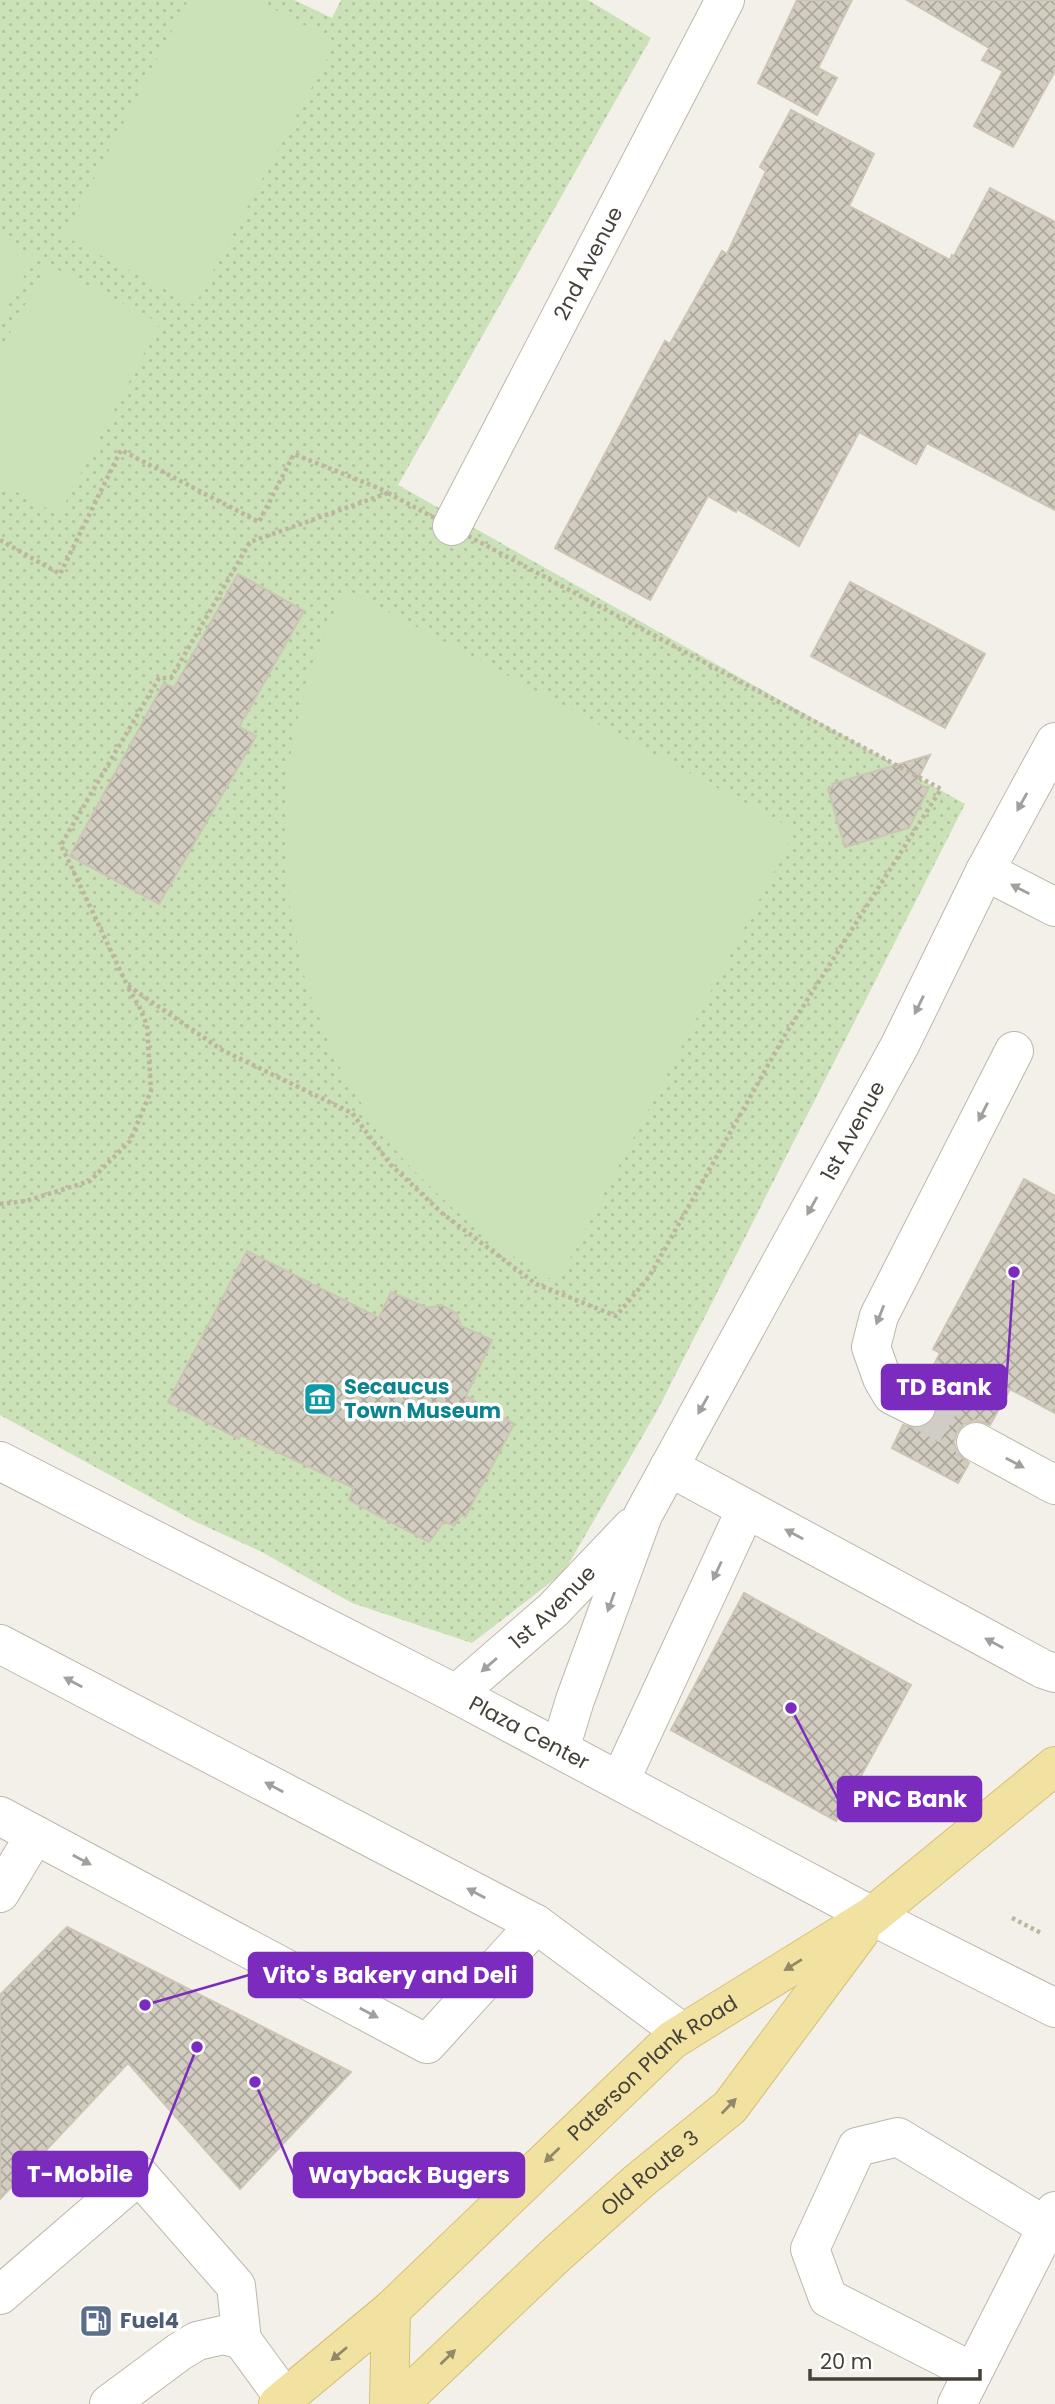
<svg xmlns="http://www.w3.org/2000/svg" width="1055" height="2404" viewBox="0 0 1055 2404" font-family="Poppins,sans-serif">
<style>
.park{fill:url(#park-dots)}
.pitch{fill:#cbe1b7}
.building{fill:url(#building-cross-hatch);stroke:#ccc5b4;stroke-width:2}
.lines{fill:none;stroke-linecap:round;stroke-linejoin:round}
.minor-tunnel{stroke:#cfcdc6;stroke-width:38;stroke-dasharray:38 19;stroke-linecap:butt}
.minor-casing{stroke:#bdb8ac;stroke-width:40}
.major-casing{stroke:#d5c074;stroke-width:40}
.path{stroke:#bdb59f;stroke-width:4.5;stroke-dasharray:3.5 3.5;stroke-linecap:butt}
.minor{stroke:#fff;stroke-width:38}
.major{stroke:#f2e2a2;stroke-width:38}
.oneway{fill:#a2a09c}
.oneway2{fill:#938968}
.labels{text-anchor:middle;stroke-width:7;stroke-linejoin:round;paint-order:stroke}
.street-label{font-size:21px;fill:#454138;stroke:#fff}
.culture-label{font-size:21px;font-weight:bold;fill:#0d838f;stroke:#fff;text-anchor:start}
.service-label{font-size:21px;font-weight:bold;fill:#4e5e75;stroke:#fff;text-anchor:start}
.leader{fill:none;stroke:#7b2cbf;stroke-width:2.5}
.callout-dot{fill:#7b2cbf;stroke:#fff;stroke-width:2.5}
.callout{fill:#7b2cbf;stroke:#7b2cbf;stroke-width:2.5}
.callout-label{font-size:23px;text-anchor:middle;font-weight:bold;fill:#fff}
</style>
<defs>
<pattern id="park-dots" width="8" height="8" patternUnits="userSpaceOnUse" patternTransform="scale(1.75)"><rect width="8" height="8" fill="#cbe1b7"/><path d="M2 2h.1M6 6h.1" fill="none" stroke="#b0c29e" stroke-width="1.8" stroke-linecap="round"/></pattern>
<pattern id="building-cross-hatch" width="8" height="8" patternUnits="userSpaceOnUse" patternTransform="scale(1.75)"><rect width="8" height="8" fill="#d2cdc0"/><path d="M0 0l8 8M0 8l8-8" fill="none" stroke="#aca89d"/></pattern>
</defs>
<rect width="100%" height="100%" fill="#f2f0e9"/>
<polygon class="park" points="0,0 294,0 332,18 341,0 588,0 651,38 398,485 965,804 657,1411 564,1572 472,1643 352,1603 262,1552 194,1521 0,1415"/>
<g class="pitch">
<polygon points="188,0 257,0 336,42 195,305 64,236"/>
<polygon points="0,238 35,256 0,321"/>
<polygon points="47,264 160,323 59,515 0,483 0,351"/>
<polygon points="346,589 796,830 557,1283 501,1249 449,1205 406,1163 372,1121 336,1061 306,984 290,910 289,881 285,852 285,792 294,732 302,703 307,676 328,624"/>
</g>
<g class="building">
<polygon points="797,0 852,0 818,68 837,78 817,115 758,83"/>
<polygon points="907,0 1055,0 1055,71 1013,147 974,126 1003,71 982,60 989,48"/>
<polygon points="791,110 874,154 849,206 950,260 952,255 954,256 990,188 1055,222 1055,510 927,443 916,464 859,432 799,546 737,509 736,512 708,496 650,600 555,548 665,341 670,344 722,251 727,254 766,171 760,167"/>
<polygon points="238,574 304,611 239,727 256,736 159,904 70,856 164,683 174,688"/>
<polygon points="850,582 985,654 945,728 811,656"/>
<polygon points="930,755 916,782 928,789 909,828 845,847 828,789 833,787 832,784"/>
<polygon points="1024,1179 1055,1196 1055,1413 1010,1389 990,1425 975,1420 964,1424 957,1432 954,1442 957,1453 969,1463 958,1483 892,1448 903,1425 918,1429 929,1425 936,1416 938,1406 935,1396 923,1386 940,1353 933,1349"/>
<polygon points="247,1251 379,1318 391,1292 427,1308 442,1305 457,1314 461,1326 492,1340 466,1396 514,1424 465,1517 461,1514 454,1526 444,1521 429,1542 349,1500 354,1488 241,1435 239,1439 168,1402"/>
<polygon points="744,1593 911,1685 836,1821 671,1730"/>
<polygon points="67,1927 351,2072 240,2189 128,2063 0,2199 0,1995"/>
</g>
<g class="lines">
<polyline class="minor-tunnel" points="916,1407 976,1442"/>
<defs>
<g id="minor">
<path id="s1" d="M452 526 725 0"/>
<polyline points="985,871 1055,907"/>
<polyline points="916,1407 892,1395 882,1378 871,1347 879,1316 1014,1051"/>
<polyline points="976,1442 1055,1485"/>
<path id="s2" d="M0 1461 456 1694 872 1916 1055 2008"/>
<polyline points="669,1467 1043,1669 1055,1673"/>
<polyline points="0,1644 536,1924 683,2033"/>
<path id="s3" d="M456 1694 553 1610 632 1527"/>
<path id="s4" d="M560 1749 575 1700 643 1515 900 1045 985 871 1055 742"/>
<polyline points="620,1781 746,1509"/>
<polyline points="0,1816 427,2044 536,1924"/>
<polyline points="0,1893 35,1835"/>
<polyline points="0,2295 139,2175 236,2286 242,2340"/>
<polyline points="973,2372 828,2298 810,2249 857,2147 898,2137 1047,2227"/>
<polyline points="109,2404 179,2352 197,2341 223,2335 242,2340 285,2399"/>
<polyline points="957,2404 1055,2211"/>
</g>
<g id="major">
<path id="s5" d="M278 2404 391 2310 672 2040 872 1916 1055 1766"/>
<polyline points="389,2404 391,2310"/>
<path id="s6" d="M399 2404 558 2253 639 2181 730 2107 860 1932"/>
</g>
</defs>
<use href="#minor" class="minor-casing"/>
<use href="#major" class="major-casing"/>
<g class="path">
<polygon points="388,493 941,789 785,1035 649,1277 616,1316 536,1284 443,1214 391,1165 352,1113 222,1050 127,985 61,845 159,678 171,678 250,542"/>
<polyline points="0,540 60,574 121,450 259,522 294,454 388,492"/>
<polyline points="0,1204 26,1201 90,1181 130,1141 151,1091 147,1025 139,1006 127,986"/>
<polyline points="1012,1918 1041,1933"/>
</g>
<use href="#minor" class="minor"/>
<use href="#major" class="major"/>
</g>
<defs><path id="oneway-solid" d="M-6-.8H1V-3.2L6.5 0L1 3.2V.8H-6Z" transform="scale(1.75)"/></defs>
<g class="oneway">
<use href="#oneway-solid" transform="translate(1022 802) rotate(119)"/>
<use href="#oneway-solid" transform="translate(1020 889) rotate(-153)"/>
<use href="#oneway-solid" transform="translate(919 1005) rotate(116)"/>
<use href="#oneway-solid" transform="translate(983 1112) rotate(117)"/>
<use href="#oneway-solid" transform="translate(812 1206) rotate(119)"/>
<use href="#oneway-solid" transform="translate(880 1315) rotate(112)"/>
<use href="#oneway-solid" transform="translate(703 1405) rotate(119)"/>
<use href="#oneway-solid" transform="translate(1015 1463) rotate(28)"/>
<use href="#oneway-solid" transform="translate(794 1534) rotate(-152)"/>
<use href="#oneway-solid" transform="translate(717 1571) rotate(115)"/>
<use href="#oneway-solid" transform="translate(611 1602) rotate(110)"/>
<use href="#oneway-solid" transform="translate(994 1643) rotate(-152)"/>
<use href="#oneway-solid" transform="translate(489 1665) rotate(139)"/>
<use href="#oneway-solid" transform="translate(73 1682) rotate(-152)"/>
<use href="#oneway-solid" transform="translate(274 1787) rotate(-152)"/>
<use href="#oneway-solid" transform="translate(82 1860) rotate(28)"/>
<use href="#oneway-solid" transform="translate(476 1893) rotate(-152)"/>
<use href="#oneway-solid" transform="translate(369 2013) rotate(28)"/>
</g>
<g class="oneway2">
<use href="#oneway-solid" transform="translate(793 1965) rotate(148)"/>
<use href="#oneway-solid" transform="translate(729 2106) rotate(-46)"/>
<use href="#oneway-solid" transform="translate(552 2155) rotate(136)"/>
<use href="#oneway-solid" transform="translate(339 2354) rotate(140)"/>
<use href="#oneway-solid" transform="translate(448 2357) rotate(-44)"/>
</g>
<defs>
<symbol id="museum-square" viewBox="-11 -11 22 22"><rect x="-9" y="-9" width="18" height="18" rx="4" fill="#0f9aa8" stroke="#fff"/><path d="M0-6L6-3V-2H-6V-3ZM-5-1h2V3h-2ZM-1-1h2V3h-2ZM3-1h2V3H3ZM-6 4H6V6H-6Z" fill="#fff"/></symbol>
<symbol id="fuel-square" viewBox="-11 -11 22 22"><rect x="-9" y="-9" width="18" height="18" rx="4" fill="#5c6f8a" stroke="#fff"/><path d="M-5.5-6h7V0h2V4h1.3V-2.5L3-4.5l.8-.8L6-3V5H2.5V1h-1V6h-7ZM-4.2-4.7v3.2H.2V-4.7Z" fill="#fff"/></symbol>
</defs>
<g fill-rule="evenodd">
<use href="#museum-square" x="301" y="1380" width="38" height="38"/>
<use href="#fuel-square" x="77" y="2302" width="38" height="38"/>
</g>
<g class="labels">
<g class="street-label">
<text dy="7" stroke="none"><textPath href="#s1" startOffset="296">2nd Avenue</textPath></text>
<text dy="7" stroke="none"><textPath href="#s4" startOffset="686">1st Avenue</textPath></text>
<text dy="7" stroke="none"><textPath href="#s3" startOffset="130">1st Avenue</textPath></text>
<text dy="7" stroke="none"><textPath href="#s2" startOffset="595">Plaza Center</textPath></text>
<text dy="7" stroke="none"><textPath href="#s5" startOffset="504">Paterson Plank Road</textPath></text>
<text dy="7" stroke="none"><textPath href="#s6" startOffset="341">Old Route 3</textPath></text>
</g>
<g class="culture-label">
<text x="344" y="1394">Secaucus<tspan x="344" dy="24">Town Museum</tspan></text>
</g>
<g class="service-label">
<text x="120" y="2328">Fuel4</text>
</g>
</g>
<path class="leader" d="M1014 1272L1006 1387M791 1708L838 1799M145 2005L249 1975M197 2047L147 2174M255 2082L294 2175"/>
<g class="callout-dot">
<circle cx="1014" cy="1272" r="7"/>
<circle cx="791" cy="1708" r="7"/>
<circle cx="145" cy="2005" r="7"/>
<circle cx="197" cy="2047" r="7"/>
<circle cx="255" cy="2082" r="7"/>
</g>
<g class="callout">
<rect x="882" y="1365" width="124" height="44" rx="7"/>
<rect x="838" y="1777" width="143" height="44" rx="7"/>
<rect x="249" y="1953" width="283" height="44" rx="7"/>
<rect x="13" y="2152" width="134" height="44" rx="7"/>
<rect x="294" y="2153" width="230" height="44" rx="7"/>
</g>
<g class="callout-label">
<text x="944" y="1395">TD Bank</text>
<text x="910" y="1807">PNC Bank</text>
<text x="390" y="1983">Vito's Bakery and Deli</text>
<text x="80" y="2182">T-Mobile</text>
<text x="409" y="2183">Wayback Bugers</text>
</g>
<path d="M810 2369v10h170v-10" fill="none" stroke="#454138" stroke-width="3.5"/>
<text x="820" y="2369" font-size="21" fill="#454138" stroke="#ffffff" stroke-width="5" paint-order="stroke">20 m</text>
</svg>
